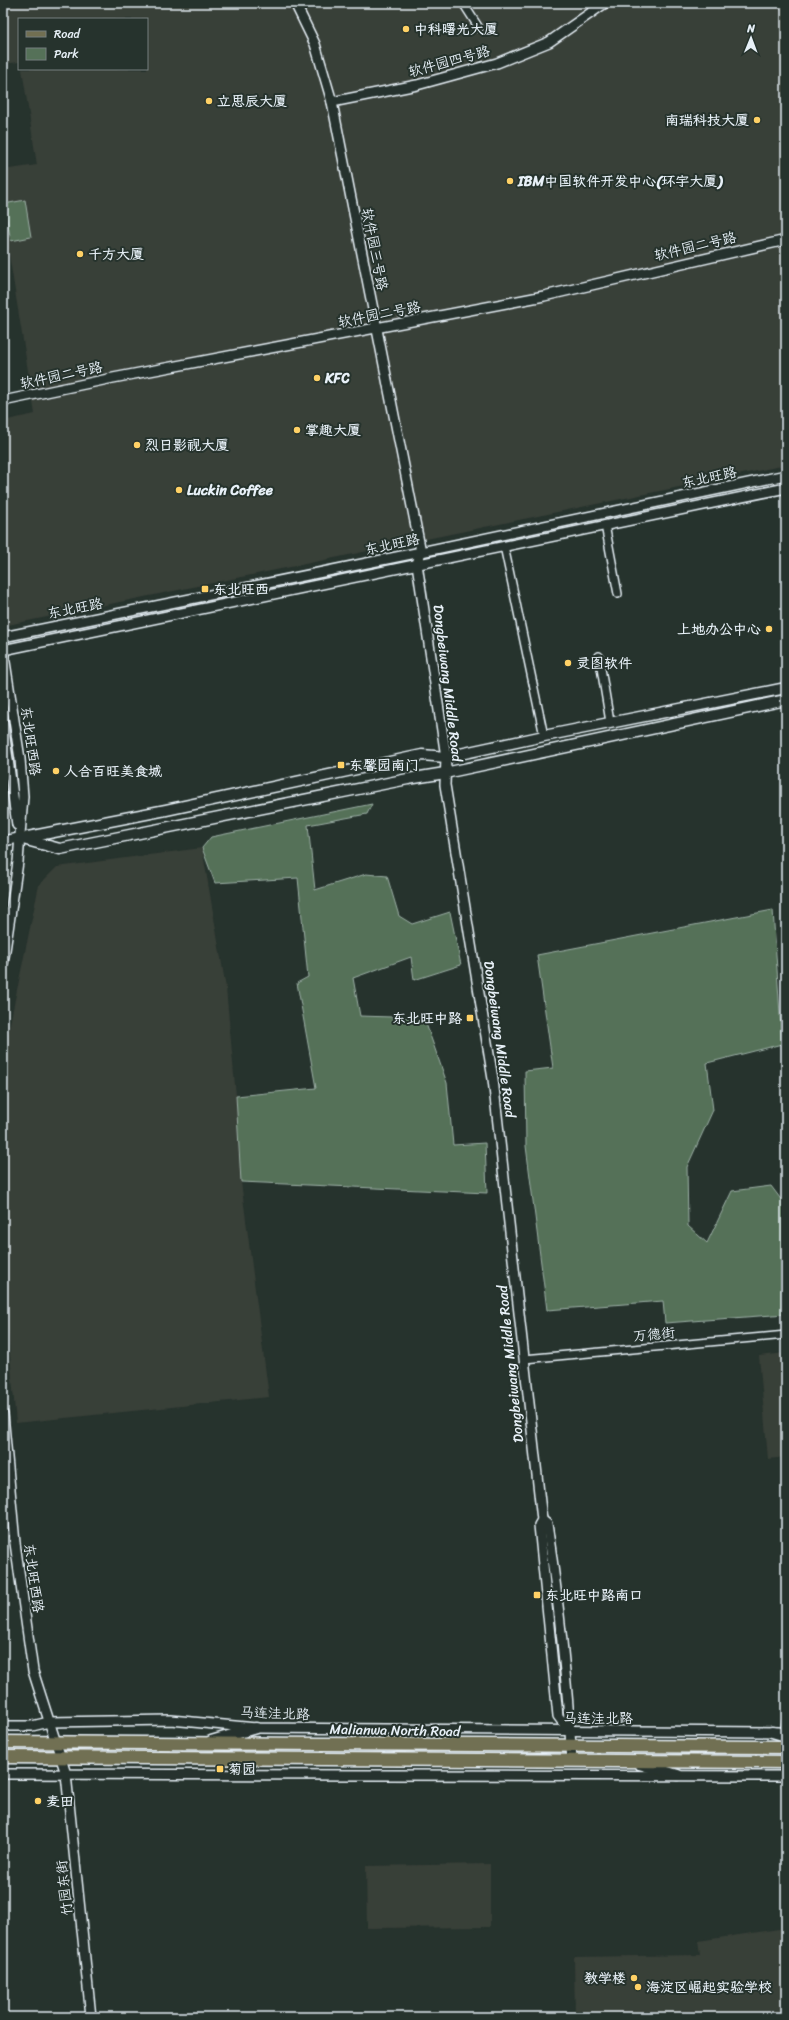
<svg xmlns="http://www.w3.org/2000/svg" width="789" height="2020" viewBox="0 0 789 2020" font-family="Sriracha,'LXGW WenKai TC',sans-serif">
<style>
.built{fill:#393f38}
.green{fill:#557158;stroke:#9eb1a8}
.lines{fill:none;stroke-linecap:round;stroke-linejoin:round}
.minor-casing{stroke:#e8f1f8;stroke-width:10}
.tertiary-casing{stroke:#e8f1f8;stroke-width:12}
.secondary-casing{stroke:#e8f1f8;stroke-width:13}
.primary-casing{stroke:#e8f1f8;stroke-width:15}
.minor{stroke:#26332d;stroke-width:7}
.tertiary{stroke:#26332d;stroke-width:9}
.secondary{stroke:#26332d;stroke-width:10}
.primary{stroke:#716f52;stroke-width:12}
.poi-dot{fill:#ffd166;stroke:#26332d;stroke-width:1.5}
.labels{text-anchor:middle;stroke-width:4;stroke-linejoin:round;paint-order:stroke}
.poi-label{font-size:14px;font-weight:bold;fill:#e8f1f8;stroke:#26332d;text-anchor:start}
.street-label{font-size:14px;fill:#e8f1f8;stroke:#26332d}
</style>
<rect width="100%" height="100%" fill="#26332d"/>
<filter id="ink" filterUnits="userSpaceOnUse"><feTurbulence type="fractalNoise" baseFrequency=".025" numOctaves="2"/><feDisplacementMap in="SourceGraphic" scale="8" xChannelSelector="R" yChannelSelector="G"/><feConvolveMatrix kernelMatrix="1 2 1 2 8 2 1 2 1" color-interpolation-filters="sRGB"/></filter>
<g filter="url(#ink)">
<g class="built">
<polygon points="3,3 786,3 786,465 3,626 3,421 35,414 3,217 3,170 37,165 22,69 147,69 147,19 19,19 19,62 3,64"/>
<polygon points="202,848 226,988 236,1096 241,1182 269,1397 16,1423 3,1275 3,1057 39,885 57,867"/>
<polygon points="786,1353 786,1457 768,1459 759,1356"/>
<polygon points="490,1864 490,1927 367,1928 366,1866"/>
<polygon points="786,1928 786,2017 575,2017 574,1957 700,1955 698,1941"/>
</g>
<g class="green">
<polygon points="25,200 31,237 11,241 4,204"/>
<polygon points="372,804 367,814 308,825 315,890 366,874 387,876 399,916 412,924 450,912 461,965 414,980 411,957 353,978 360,1016 424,1018 447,1083 453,1145 485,1143 487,1193 241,1182 236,1096 316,1088 297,983 308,977 298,878 215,883 202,848 211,837"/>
<polygon points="773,910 782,1044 707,1063 713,1110 687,1167 688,1226 707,1243 732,1191 771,1186 786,1206 786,1314 665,1323 663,1301 547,1310 526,1146 525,1071 553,1068 537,955"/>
</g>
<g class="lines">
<defs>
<g id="minor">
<polyline points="463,3 479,28"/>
<polyline points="605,525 618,594"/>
<polyline points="504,546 544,736"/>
<polyline points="599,656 610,722"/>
<polyline points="524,1359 786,1335"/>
<polyline points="785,1732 786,1722"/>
</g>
<g id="tertiary">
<polyline points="295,3 315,44 332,102 421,552"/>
<polyline points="332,102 417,85 497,63 549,42 605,3"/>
<polyline points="3,401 113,378 544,296 786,240"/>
<polyline points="421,552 417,564 446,757 445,785 493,1079 542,1520 539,1525 558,1716 570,1732"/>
<polyline points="3,637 421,552 786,475"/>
<polyline points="3,649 20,759 23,796 18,862 3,964"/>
<polyline points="3,650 786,488"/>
<polyline points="3,723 17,825"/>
<polyline points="3,841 19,838"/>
<polyline points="3,1414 15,1543 33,1671 66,1774 91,2017"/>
<path d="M542 1520 547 1524C559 1603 567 1682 572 1761"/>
<polyline points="3,1726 32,1726 49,1722 171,1720 256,1728 779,1732"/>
<polyline points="3,1774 786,1776"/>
</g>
<g id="secondary">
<polyline points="28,837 166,810 422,755 446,757 544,736 786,688"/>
<polyline points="19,838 60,849 408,779 445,773 786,700"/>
<polyline points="772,1732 786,1736"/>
<polyline points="211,1741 256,1728"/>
<polyline points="639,1764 678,1775"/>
</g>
<g id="primary">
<polyline points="3,1742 786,1747"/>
<polyline points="3,1757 786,1762"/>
</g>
</defs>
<use href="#minor" class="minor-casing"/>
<use href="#tertiary" class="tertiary-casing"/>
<use href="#secondary" class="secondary-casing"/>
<use href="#primary" class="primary-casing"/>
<use href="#minor" class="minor"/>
<use href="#tertiary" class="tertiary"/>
<use href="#secondary" class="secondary"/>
<use href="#primary" class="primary"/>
</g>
</g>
<g class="poi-dot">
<circle cx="406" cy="29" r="4"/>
<circle cx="209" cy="101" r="4"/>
<circle cx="757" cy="120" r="4"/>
<circle cx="510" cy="181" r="4"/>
<circle cx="80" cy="254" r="4"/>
<circle cx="317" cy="378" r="4"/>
<circle cx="297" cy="430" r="4"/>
<circle cx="137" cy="445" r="4"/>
<circle cx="179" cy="490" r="4"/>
<rect x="201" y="585" width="8" height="8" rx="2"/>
<circle cx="769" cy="629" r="4"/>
<circle cx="568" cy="663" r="4"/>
<rect x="337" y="761" width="8" height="8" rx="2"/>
<circle cx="56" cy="771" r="4"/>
<rect x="466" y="1014" width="8" height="8" rx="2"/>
<rect x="533" y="1591" width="8" height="8" rx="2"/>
<rect x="216" y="1765" width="8" height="8" rx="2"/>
<circle cx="38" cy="1801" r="4"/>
<circle cx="634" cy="1978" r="4"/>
<circle cx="638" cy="1987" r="4"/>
</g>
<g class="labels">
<g class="poi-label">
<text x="414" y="34">中科曙光大厦</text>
<text x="217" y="106">立思辰大厦</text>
<text x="749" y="125" text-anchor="end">南瑞科技大厦</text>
<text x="518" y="186">IBM中国软件开发中心(环宇大厦)</text>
<text x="88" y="259">千方大厦</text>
<text x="325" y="383">KFC</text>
<text x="305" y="435">掌趣大厦</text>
<text x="145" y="450">烈日影视大厦</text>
<text x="187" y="495">Luckin Coffee</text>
<text x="213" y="594">东北旺西</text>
<text x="761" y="634" text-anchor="end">上地办公中心</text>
<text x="576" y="668">灵图软件</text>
<text x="349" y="770">东馨园南门</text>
<text x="64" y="776">人合百旺美食城</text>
<text x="462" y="1023" text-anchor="end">东北旺中路</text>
<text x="545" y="1600">东北旺中路南口</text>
<text x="228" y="1774">菊园</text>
<text x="46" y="1806">麦田</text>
<text x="626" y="1983" text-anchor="end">教学楼</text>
<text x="646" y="1992">海淀区崛起实验学校</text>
</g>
<g class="street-label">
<text transform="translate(449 61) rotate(-15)" y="5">软件园四号路</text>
<text transform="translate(695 246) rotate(-13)" y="5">软件园二号路</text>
<text transform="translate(375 249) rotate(79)" y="5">软件园三号路</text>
<text transform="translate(379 314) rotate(-11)" y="5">软件园二号路</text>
<text transform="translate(61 375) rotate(-12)" y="5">软件园二号路</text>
<text transform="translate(709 477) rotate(-12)" y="5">东北旺路</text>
<text transform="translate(392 544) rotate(-12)" y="5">东北旺路</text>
<text transform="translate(75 608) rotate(-11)" y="5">东北旺路</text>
<text transform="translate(448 683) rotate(83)" y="5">Dongbeiwang Middle Road</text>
<text transform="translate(31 741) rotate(82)" y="5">东北旺西路</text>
<text transform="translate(500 1039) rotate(82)" y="5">Dongbeiwang Middle Road</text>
<text transform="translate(654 1334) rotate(-5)" y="5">万德街</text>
<text transform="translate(510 1364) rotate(-96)" y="5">Dongbeiwang Middle Road</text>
<text transform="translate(34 1578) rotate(82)" y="5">东北旺西路</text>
<text transform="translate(275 1713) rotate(2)" y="5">马连洼北路</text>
<text x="598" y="1723">马连洼北路</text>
<text transform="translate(395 1730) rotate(1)" y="5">Malianwa North Road</text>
<text transform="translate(64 1888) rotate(-96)" y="5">竹园东街</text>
</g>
</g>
<rect width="789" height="2020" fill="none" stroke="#26332d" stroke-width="16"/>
<rect x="8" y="8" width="773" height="2004" fill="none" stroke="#e8f1f8" stroke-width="1.5" filter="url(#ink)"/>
<rect x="18" y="18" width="130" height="52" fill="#26332d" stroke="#747f7e"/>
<rect x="26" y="31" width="20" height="6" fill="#716f52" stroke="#747f7e"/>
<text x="54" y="38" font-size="12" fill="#e8f1f8">Road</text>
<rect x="26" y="48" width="20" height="12" fill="#557158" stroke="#747f7e"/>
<text x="54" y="58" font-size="12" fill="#e8f1f8">Park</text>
<g transform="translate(751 38) rotate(1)" stroke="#26332d" stroke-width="3" paint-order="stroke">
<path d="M0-3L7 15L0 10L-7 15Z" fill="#e8f1f8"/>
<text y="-6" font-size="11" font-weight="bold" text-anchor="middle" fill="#e8f1f8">N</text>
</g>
</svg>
